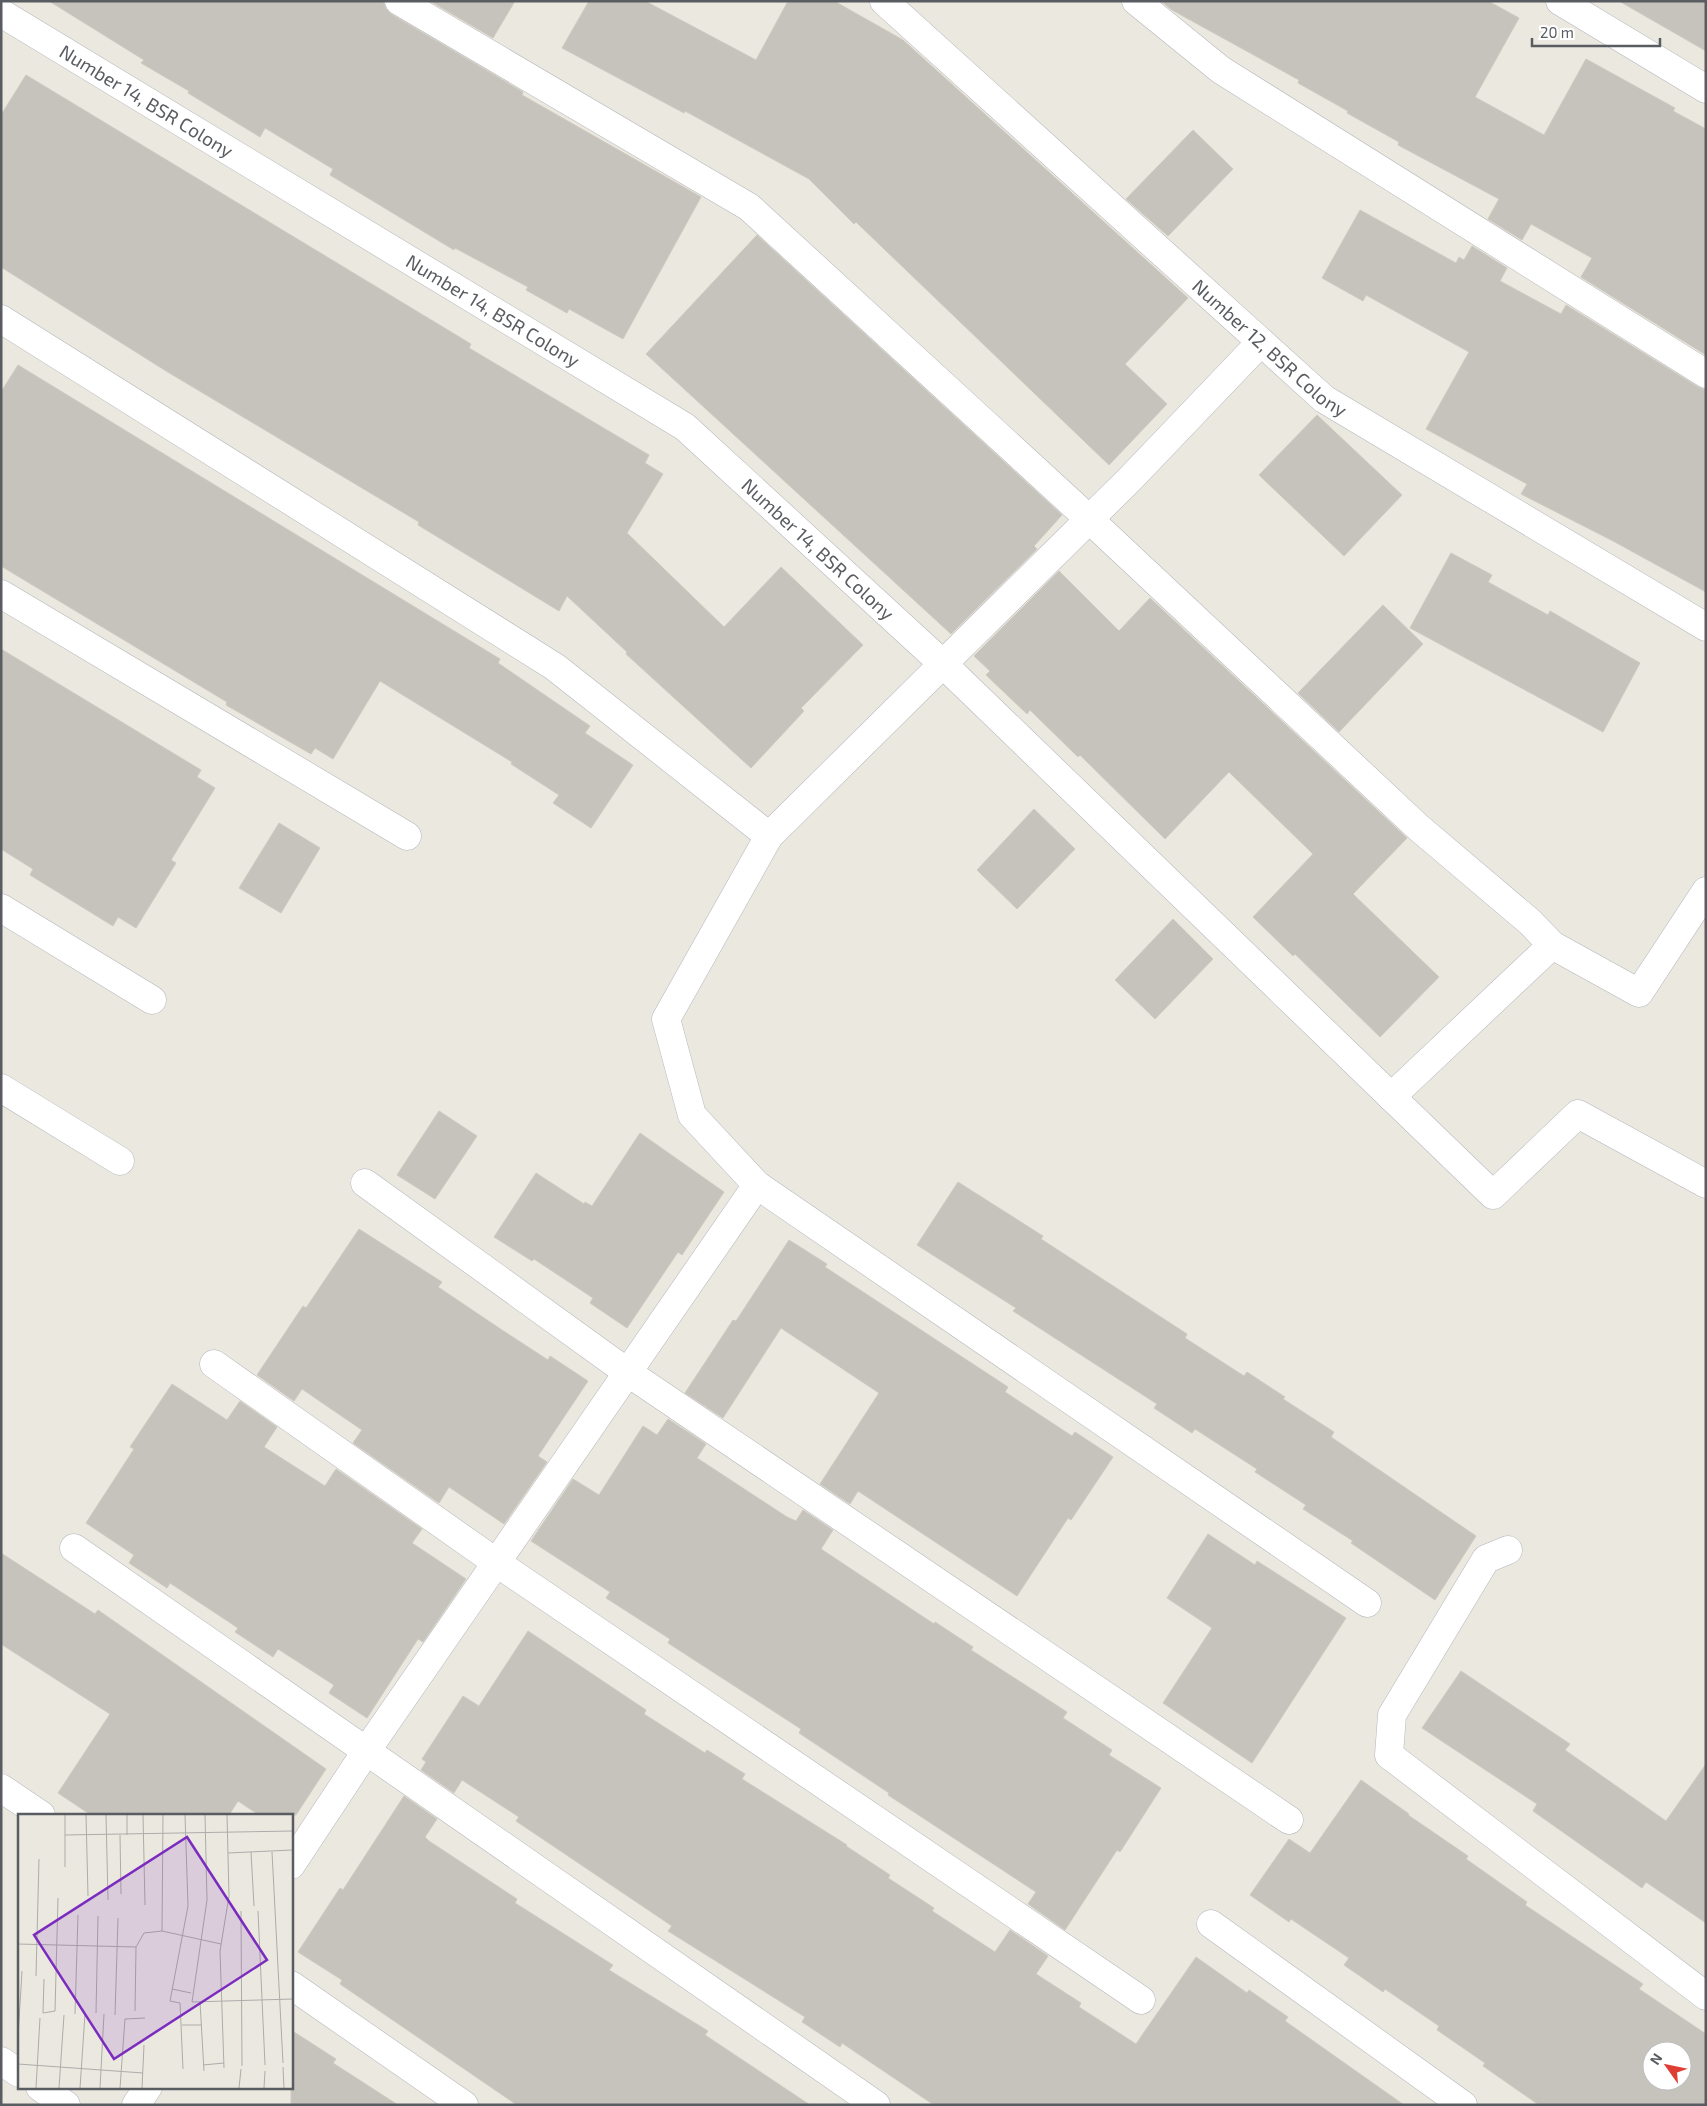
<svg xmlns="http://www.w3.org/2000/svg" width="1707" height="2106" viewBox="0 0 1707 2106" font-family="'Exo 2',sans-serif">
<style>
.building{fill:#c6c3bd;stroke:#cfcabf;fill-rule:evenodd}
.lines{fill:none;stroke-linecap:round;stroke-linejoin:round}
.minor-casing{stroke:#b3b6ba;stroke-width:29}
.minor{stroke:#fff;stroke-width:28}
.labels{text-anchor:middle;stroke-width:4;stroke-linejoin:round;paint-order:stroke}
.street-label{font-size:19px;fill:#595c60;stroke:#fff}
.inset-road{fill:none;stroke:#adaca9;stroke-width:1}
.view{fill:#7b2cbf;fill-opacity:0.15;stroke:#7b2cbf;stroke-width:2.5}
.inset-edge{fill:none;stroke:#595c60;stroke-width:2.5}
</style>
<rect width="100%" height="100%" fill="#ebe8e0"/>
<g class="building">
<polygon points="49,1 383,1 386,9 391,14 523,92 522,95 701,197 623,339 569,309 567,313 526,290 528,287 455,248 454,250 330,175 333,169 265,128 260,137 188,93 189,91 141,63 144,60"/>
<polygon points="430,1 515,1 493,38"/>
<polygon points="589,1 645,1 756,60 788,1 834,1 903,40 1188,298 1125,364 1167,404 1109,465 856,222 854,224 809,179 685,111 684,113 562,48"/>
<polygon points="1161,1 1488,1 1519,18 1475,97 1544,135 1586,59 1675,108 1673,111 1706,129 1706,355 1581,277 1592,258 1531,224 1522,240 1488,219 1499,199 1398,145 1399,142 1347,113 1348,111 1298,83 1299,80 1172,10"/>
<polygon points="1619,1 1706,1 1706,51"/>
<polygon points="26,75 471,344 469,348 649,455 645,463 663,474 627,533 724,627 781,567 863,645 801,708 804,711 751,768 626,654 627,652 567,596 559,611 418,525 419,522 166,371 1,267 1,115"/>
<polygon points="1193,130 1233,169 1168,236 1126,199"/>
<polygon points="1360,210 1456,263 1459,257 1464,260 1472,246 1507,268 1500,281 1561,314 1566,305 1698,387 1706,390 1706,592 1613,541 1521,494 1527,484 1426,429 1469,352 1366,295 1363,301 1322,278"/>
<polygon points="757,235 1062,515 1034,546 1037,549 951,634 646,354"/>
<polygon points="18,365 500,659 498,663 590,726 585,733 633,765 591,828 553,803 559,795 511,764 512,762 380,681 333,759 315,748 311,754 226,705 227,702 1,566 1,392"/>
<polygon points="1317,415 1402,495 1344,556 1259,475"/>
<polygon points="1451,553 1492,575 1488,582 1548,615 1550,611 1640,663 1603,732 1410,628"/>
<polygon points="1059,571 1119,631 1150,598 1407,838 1353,894 1439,977 1380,1037 1295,954 1293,956 1253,917 1313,854 1229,772 1165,839 1080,755 1078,757 1030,710 1027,714 986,675 990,671 974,656"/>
<polygon points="1383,605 1423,644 1339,732 1298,693"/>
<polygon points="1,649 201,770 197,777 215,788 171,860 176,863 136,928 118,917 113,926 30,875 33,869 1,849"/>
<polygon points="1034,809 1075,849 1017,909 977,870"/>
<polygon points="279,823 320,848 281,913 239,888"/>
<polygon points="1173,919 1213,959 1155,1019 1115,980"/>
<polygon points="439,1111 477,1136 435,1199 397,1175"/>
<polygon points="640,1133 724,1192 682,1255 678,1252 627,1328 590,1303 593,1298 534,1259 532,1261 494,1237 536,1173 584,1204 585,1202 592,1206"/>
<polygon points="958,1182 1043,1236 1041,1239 1187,1334 1185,1338 1244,1376 1247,1372 1285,1397 1283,1399 1334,1432 1331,1437 1476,1536 1435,1600 1351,1543 1353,1541 1303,1509 1306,1505 1255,1472 1257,1469 1195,1429 1192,1433 1154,1408 1157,1404 1013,1311 1016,1308 917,1245"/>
<polygon points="359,1229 442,1282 438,1287 499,1328 548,1360 550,1356 588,1381 538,1456 547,1462 504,1524 449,1487 439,1503 353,1443 362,1430 302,1389 294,1401 257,1375 303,1306 306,1308"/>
<polygon points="789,1240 827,1264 825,1267 1008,1387 1005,1392 1072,1436 1075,1432 1113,1457 1071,1520 1068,1518 1017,1596 858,1491 850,1504 820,1484 879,1393 781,1328 723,1418 685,1393 733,1320 736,1321"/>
<polygon points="172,1384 227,1420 240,1401 277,1427 264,1447 325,1486 336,1469 422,1529 412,1543 466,1579 423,1642 418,1639 367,1718 329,1693 334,1685 278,1649 273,1657 235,1632 238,1628 170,1583 167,1588 129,1563 134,1555 86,1523 134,1449 130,1447"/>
<polygon points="668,1419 706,1444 697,1458 787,1517 796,1521 803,1510 833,1530 821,1549 934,1624 935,1622 973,1647 971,1650 1067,1712 1063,1718 1112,1750 1109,1755 1161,1788 1120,1852 1117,1850 1065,1930 1028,1904 1036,1892 888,1795 889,1793 799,1733 801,1729 668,1643 670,1639 606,1598 610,1592 531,1541 573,1479 599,1495 643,1426 657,1435"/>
<polygon points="1208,1534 1255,1565 1257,1561 1346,1618 1252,1763 1163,1703 1212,1628 1167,1598"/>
<polygon points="1,1553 95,1614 98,1610 326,1769 296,1815 259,1815 238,1801 229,1815 91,1815 58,1793 110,1714 1,1644"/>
<polygon points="528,1631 646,1710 644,1714 705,1753 707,1750 745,1774 742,1779 847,1845 846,1846 890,1875 888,1878 934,1908 932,1911 995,1952 1010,1930 1048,1956 1036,1974 1081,2003 1079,2007 1136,2044 1196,1957 1247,1993 1249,1990 1288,2017 1285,2021 1404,2105 934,2105 842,2043 840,2047 802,2022 805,2017 668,1931 672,1926 516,1821 519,1817 462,1780 454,1793 421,1770 426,1762 422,1759 463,1696 479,1706"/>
<polygon points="1461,1671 1570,1744 1565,1750 1666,1821 1706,1764 1706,1923 1646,1882 1642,1888 1533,1811 1537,1804 1422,1728"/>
<path d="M1361 1780 1409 1814 1408 1815 1468 1856 1466 1859 1527 1902 1525 1905 1643 1984 1639 1989 1706 2034V2105H1539L1483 2066 1485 2063 1437 2030 1439 2026 1385 1989 1383 1992 1344 1965 1349 1958 1291 1919 1289 1922 1250 1895 1289 1839 1310 1853ZM1652 2051H1682V2081H1652Z"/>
<polygon points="404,1796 437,1819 425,1837 429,1841 517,1899 515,1903 613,1965 609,1970 708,2031 705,2035 810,2105 517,2105 340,1984 342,1980 298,1952 340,1888 343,1890"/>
<polygon points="291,2030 336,2059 333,2063 398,2105 291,2105"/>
</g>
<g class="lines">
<defs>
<g id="minor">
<polyline points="399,1 749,207 1089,519 1419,828 1530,922 1552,945 1639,993 1706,891"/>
<path id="s1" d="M884 1 1324 399 1706 627"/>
<polyline points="1136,1 1221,70 1706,374"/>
<polyline points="1560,1 1706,89"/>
<path id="s2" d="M1 13 685 427 943 664 1493 1195 1578 1114 1706 1184"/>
<polyline points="1,319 555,667 769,836 1130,479 1261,342"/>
<polyline points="1,594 407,836"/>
<polyline points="1,908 152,1000"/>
<polyline points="1,1088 120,1161"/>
<polyline points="1391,1097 1552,945"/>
<polyline points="365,1183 627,1372 1289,1820"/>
<polyline points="757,1185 1367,1603"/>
<polyline points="214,1364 497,1563 1141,2000"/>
<polyline points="74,1548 876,2105"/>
<polyline points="1508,1550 1486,1559 1392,1715 1389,1755 1706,1996"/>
<polyline points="1,1788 41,1815"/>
<polyline points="291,1865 367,1750 757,1185 692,1115 666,1019 769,836"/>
<polyline points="1211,1924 1463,2105"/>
<polyline points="291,1985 464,2105"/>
<polyline points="1,2061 19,2073"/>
<polyline points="40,2087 66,2105"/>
<polyline points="136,2105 148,2087"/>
</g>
</defs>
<use href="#minor" class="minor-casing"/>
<use href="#minor" class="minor"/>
</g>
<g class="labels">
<g class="street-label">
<text dy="7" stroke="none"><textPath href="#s2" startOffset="170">Number 14, BSR Colony</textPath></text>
<text dy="7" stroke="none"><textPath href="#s2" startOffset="575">Number 14, BSR Colony</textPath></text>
<text dy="7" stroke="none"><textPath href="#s1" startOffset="519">Number 12, BSR Colony</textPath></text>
<text dy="7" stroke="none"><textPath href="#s2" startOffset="980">Number 14, BSR Colony</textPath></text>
</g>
</g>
<g transform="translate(18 1814)">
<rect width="275" height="275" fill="#ebe8e0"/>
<path class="inset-road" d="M47 1V21L275 17M68 1 70 82M88 1 90 86M109 1V21M125 1 127 91M145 1 144 117 203 130M187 1 189 86 174 188 275 185M102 21 103 80M275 29V51M233 38 236 92M254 38 265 249M210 39 274 36M47 53V21M0 56V21M223 97 224 252M240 97 247 251M0 130 118 133 126 119 144 117M18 162 21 45M26 165 25 199 37 197 40 84M154 175 173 179M182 188 186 257M117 197 118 133M78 199 80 102M57 200 60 101M97 201 100 104M164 211H184M0 223 4 157M0 250 125 259M185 251 206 249M265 253 266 274M206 254 202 137 211 82 209 1M165 255 162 189 152 187 170 92 167 1M18 274 22 204M41 274 46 201M62 274 67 200M82 274 86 200M102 274 107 205 127 204M124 274 126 231M221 274 223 255M246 274 247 257"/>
<path class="view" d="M169 23 249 146 96 245 16 121Z"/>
<rect width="275" height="275" class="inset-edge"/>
</g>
<rect width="1707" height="2106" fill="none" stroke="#595c60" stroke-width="5"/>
<g transform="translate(1667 2066) rotate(303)"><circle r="24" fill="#ffffff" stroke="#bdbebf"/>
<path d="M0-4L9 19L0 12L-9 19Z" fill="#df3e32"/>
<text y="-8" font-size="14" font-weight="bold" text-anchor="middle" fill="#595c60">N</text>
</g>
<path d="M1532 38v8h128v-8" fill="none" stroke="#595c60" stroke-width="2.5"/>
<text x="1540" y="38" font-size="15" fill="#595c60" stroke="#ffffff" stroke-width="4" paint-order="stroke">20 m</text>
</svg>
